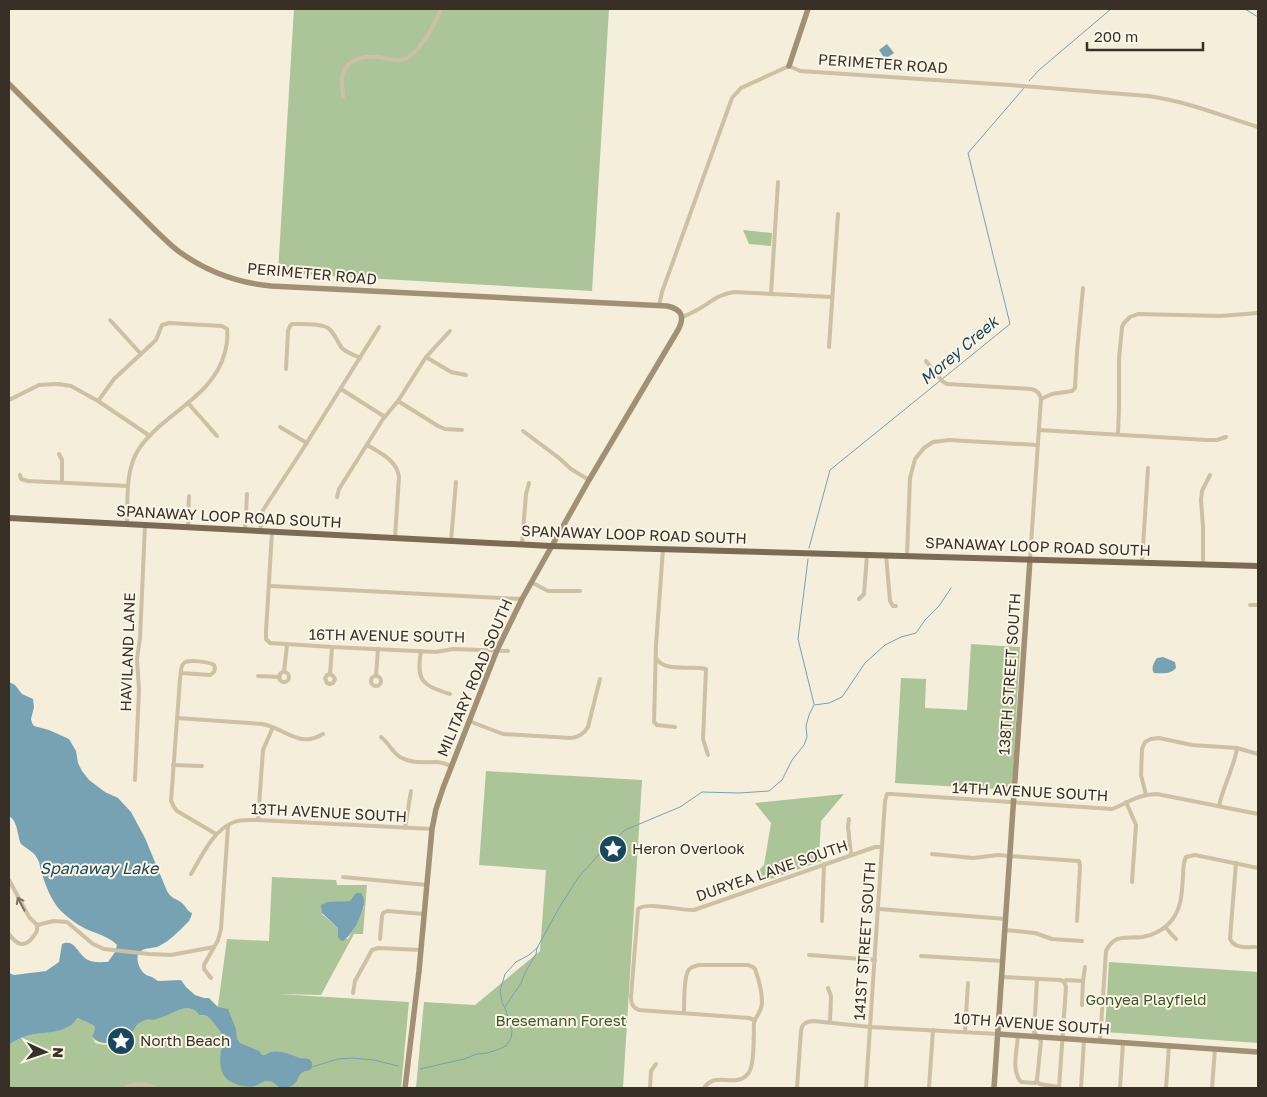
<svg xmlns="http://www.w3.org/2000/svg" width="1267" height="1097" viewBox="0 0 1267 1097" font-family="'Golos Text',sans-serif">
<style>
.green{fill:#abc498;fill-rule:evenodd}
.sand{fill:#f2ebad}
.water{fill:#76a2b3}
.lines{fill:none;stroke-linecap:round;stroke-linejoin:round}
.stream{stroke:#76a2b3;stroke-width:1}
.street{stroke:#cdc1a5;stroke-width:4}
.secondary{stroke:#a19076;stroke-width:5.5}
.primary{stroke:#7b6b56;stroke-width:6}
.oneway{stroke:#7b7160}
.labels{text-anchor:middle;stroke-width:4;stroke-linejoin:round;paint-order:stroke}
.street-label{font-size:15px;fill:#383027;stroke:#fbf6e6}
.poi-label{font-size:15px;fill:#383027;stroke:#fbf6e6;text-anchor:start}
.park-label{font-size:15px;fill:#3b5828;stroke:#fbf6e6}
.water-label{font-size:16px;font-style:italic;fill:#18485d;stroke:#fbf6e6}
</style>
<rect width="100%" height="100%" fill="#f4eeda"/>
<g class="green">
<polygon points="294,9 609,9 592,291 278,273"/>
<polygon points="743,230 772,233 771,246 749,244"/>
<polygon points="971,644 1020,647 1012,790 895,783 901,678 926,679 925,708 967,710"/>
<polygon points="486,771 642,780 623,1088 416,1088 424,1002 475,1005 540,951 546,870 479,865"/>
<polygon points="844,794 821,821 819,856 822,861 762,882 756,873 764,865 771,823 755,803"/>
<path d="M272 877 336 880 337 885H367L363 934H354L321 995 278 994 409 1002 401 1088H9V1045C15 1040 23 1037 30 1035 43 1032 70 1032 77 1018 81 1018 90 1023 94 1026L95 1029 92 1036 138 1023 143 1020H152L185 1008C191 1008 196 1010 199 1015L208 1016 218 1006 227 939 269 941ZM356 893 364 907 361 915 348 939 338 937V928L322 914 341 902 351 901Z"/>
<polygon points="1109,962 1258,972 1258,1043 1105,1032"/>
</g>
<path class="sand" d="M130 1035 128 1040C116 1044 108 1047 95 1043L92 1036 95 1040H121Z"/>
<g class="water">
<polygon points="887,44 894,53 885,59 879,50"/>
<path d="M1163 657 1175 662 1176 668C1170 675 1162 673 1154 673 1151 669 1153 663 1157 658Z"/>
<path d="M9 682 15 685 22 694 33 699 34 707 31 719 32 723 34 726 49 730 69 739 76 751 78 763 82 771 89 780 105 792 118 798 131 812 145 838 167 891C172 900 177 898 183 904 187 908 187 911 192 913L191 917 189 921C180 930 170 941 159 946 153 949 146 947 141 951 133 956 140 971 145 974 147 976 150 976 152 977 154 978 156 980 158 981L181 980 186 987 195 995 204 998H209L218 1007 228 1009 236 1029 237 1039 240 1043 259 1051 262 1055H265C275 1048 286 1053 297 1057 300 1059 305 1058 309 1059 311 1061 313 1063 312 1066 312 1071 307 1070 303 1072 296 1076 300 1084 288 1087 277 1091 277 1081 268 1081 263 1081 261 1083 257 1085 250 1089 238 1085 231 1082 220 1076 219 1063 221 1051 222 1048 225 1044 225 1040 224 1035 211 1018 207 1016 204 1015 201 1015 199 1015 196 1010 191 1008 185 1008 174 1011 164 1018 152 1020 148 1020 145 1019 141 1022 136 1024 134 1030 131 1034 122 1043 100 1048 92 1036L95 1029 94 1026C90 1023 81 1019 77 1018 70 1033 44 1032 30 1035 23 1037 15 1040 9 1045V973L14 975 46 971 59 962 62 944C75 938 78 955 88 960 93 963 102 962 108 962L115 952 117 945C110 937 95 933 86 929 76 924 67 917 60 910 51 900 45 884 41 871 40 867 40 863 38 860 35 852 27 849 21 844 17 835 18 821 9 816Z"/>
<path d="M356 893H361C363 897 364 897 364 901 365 911 352 936 343 941L340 940 338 937V928L322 913 321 905 327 902 350 901Z"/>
</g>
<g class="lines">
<g class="stream">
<polyline points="1245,9 1258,17"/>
<polyline points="1029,81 1039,70 1111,9"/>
<polyline points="809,548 830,470 1010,324 968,153 1024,88"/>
<polyline points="808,559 798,639 814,704"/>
<polyline points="505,1007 521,983 526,971 536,954 537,948"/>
<polyline points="312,1067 338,1059 352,1058 374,1060 398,1066"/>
<polyline points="420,1069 464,1059 477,1054 487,1053 497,1050 506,1046 511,1038 512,1031 506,1011 502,1002 500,991 505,974 516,962 529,955 537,948 559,908 578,878 600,853 625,830 680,807 702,792 739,793 769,791 782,780 792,760 804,745 807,737 806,726 809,715 814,705 829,703 842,697 865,663 885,645 901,637 916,633 925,620 939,606 951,588"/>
</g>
<g class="street">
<path d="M343 97C343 91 341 84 342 78 345 59 362 56 378 57 386 58 394 61 401 60 419 56 435 24 441 9"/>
<polyline points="771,294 778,182"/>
<path d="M659 306 662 292 732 98 741 88 789 66 800 71 1010 85 1148 96C1186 101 1222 116 1258 127"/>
<path d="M682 317C687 315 692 313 697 310 712 302 716 295 734 292L832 297"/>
<polyline points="110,320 141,354"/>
<polyline points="829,347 838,214"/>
<polyline points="426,357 451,372 466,375"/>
<path d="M926 361 942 381 947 384 1031 389C1037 390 1040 393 1041 399L1030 559"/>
<path d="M286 369 288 331 290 326 292 324C301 324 321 323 328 328 335 333 337 342 342 348 347 353 354 355 360 358"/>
<polyline points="341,389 385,417"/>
<polyline points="1041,399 1052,394 1072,391 1075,388 1077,352 1083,288"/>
<polyline points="9,400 39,385 58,384 71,386 98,401 150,436"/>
<path d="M98 401 114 379 156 340 162 325 169 323 222 326 227 329C228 337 227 345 225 352 213 399 160 414 137 452 125 473 128 501 127 524"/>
<polyline points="398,401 438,426 445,429 462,430"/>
<polyline points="188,403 217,436"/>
<polyline points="280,427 307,443"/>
<polyline points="1039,430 1207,440 1217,440 1226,437"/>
<polyline points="523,431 559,458 571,469 589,480"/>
<polyline points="1118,434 1119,407 1119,359 1122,327 1124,323 1130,317 1138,314 1220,316 1258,313"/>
<path d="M367 445C380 453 397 460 399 477L395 538"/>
<polyline points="59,454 62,460 62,482"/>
<polyline points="20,475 21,479 28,481 128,486"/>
<polyline points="337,497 339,489 383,419 398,401 426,357 450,331"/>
<polyline points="188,528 189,496"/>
<polyline points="245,531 247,494"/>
<polyline points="260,531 263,510 301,452 379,327"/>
<polyline points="272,532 266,631 266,639 270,643 332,647 436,652 453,649 508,651"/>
<polyline points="451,541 456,482"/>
<polyline points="522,544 526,494 529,483"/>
<polyline points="663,549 656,645 654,722 657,725 675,727"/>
<polyline points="886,555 890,601 893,606 896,606"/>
<polyline points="907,556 910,478 915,459 924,448 933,442 949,440 1037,445"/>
<polyline points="1142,562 1148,468"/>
<polyline points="1203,564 1203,527 1201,500 1202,491 1210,475"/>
<polyline points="531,582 548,591 580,591"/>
<polyline points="270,586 522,599"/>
<polyline points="859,599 864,594 867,555"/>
<polyline points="1250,605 1258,605"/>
<path d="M421 651C416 681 422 685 450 694"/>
<path d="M656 658C664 673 692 665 706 669L703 739 708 755"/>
<polyline points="284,672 287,645"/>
<circle cx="284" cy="677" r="5"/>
<path d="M181 673 210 675 214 672 215 668 214 665C209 662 189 659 184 663 180 666 181 674 180 679L171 801 174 807 177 811 216 834"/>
<polyline points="330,674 333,676 335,679 333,683 330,684 327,683 325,678 327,675 330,674 332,647"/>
<circle cx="376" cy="681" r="5"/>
<polyline points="258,676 280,677"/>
<polyline points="376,676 378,649"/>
<path d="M177 718 262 724C285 728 299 749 323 734"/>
<path d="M469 721 503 734 571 738C579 737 584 734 588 727L600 679"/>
<path d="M381 737C389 743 392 752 400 757 412 764 423 762 436 762 441 762 446 764 451 766"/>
<polyline points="173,765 202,766"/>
<polyline points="135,780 139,690 137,659 140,638 145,525"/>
<polyline points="1146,795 1141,775 1142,749 1145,742 1151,739 1159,738 1192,745 1237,748 1258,754"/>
<polyline points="1126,802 1136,825 1132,882"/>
<path d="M1219 806C1223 786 1234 768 1237 748"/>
<polyline points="849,819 848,827 851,855"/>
<polyline points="258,820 263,750 273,727"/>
<polyline points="405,828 411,791"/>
<polyline points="932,854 973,858 998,855 1010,856 1079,861 1080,866 1077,921"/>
<path d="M1236 863 1230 939C1235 949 1246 947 1256 947"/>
<path d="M191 874C202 856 213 830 234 822 241 819 250 820 258 820L432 829"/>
<polyline points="343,877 427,885"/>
<polyline points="9,880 29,917 37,925"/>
<polyline points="879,909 1006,919"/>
<polyline points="822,921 824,864"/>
<polyline points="37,925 54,921 67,922 93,944 104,949 149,954 171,955 214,947"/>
<polyline points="1165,927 1176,939"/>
<polyline points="1005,930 1035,933 1052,939 1082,941"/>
<path d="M9 934C16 944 24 949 33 937 36 933 38 931 37 925"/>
<polyline points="380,939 382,916 383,913 387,911 424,914"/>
<polyline points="809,955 875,960"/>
<polyline points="921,956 1003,961"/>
<polyline points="1002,977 1061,980 1064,982 1066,980 1083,981 1085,967"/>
<polyline points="211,978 204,969 204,965 218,940 221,929 228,826"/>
<polyline points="828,988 831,996 830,1022"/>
<polyline points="353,993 355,981 372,950 378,948 421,950"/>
<polyline points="1082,1005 1083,981"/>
<path d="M684 1013C684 1004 684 978 688 971 690 967 694 966 699 965H748L753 967 755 969C759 980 762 991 762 1003 761 1013 758 1013 755 1020 753 1023 754 1029 754 1032 753 1043 755 1069 746 1076 733 1087 715 1071 704 1088"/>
<path d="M755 1020 749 1018 639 1010C632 1008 631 1003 631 997L638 909C647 901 680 911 694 910L875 847H882"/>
<polyline points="965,1032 968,983"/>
<path d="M1018 1036C1017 1050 1011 1071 1021 1082L1035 1083 1037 1080 1041 1041 1034 1032 1037 979"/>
<path d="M1100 1041 1106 951C1115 933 1126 939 1142 937 1154 935 1165 929 1172 920 1182 907 1182 891 1183 876 1183 869 1183 863 1186 857L1195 855 1258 868"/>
<polyline points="1037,1082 1040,1084 1059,1087"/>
<path d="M125 1088C135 1083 146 1083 156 1088"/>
<polyline points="650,1088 651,1071 656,1064"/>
<path d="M797 1088 801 1031C802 1023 807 1021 814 1021L870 1027 998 1034"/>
<path d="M866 1088 885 801 887 794H891L1112 809C1128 803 1138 794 1157 794L1258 814"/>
<polyline points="929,1088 933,1030"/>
<polyline points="1059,1088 1066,987 1064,982"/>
<polyline points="1081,1088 1084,1040"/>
<polyline points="1120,1088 1123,1043"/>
<polyline points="1166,1088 1169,1046"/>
<polyline points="1212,1088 1215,1049"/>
</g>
<g class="secondary">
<polyline points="789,66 808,9"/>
<path d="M9 84 157 232C165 239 172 247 181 253 208 272 238 283 271 286L667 306C682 309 685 317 678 330L589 480 522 599 497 650 443 788 436 809 432 829 419 971 405 1088"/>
<polyline points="998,1034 1258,1052"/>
<polyline points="994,1088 1030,559"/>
</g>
<polyline class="primary" points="9,518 551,546 1258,566"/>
</g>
<defs><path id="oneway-shaft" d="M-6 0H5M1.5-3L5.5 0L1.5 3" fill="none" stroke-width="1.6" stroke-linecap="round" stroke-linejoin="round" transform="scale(1.25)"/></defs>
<use class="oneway" href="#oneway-shaft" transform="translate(21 904) rotate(-118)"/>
<defs>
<symbol id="sight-disc" viewBox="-11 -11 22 22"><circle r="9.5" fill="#18485d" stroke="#fbf6e6"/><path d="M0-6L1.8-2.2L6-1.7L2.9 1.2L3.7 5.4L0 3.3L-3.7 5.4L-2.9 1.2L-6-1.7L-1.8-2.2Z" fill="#fff"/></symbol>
</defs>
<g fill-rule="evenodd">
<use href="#sight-disc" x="597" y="833" width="32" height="32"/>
<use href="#sight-disc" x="105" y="1025" width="32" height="32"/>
</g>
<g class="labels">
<g class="street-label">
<text transform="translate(883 64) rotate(4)" y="5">PERIMETER ROAD</text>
<text transform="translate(312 274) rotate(5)" y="5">PERIMETER ROAD</text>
<text transform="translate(229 517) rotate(3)" y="5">SPANAWAY LOOP ROAD SOUTH</text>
<text transform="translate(634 535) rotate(2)" y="5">SPANAWAY LOOP ROAD SOUTH</text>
<text transform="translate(1038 547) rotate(2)" y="5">SPANAWAY LOOP ROAD SOUTH</text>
<text transform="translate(387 636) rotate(1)" y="5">16TH AVENUE SOUTH</text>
<text transform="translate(128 652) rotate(-88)" y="5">HAVILAND LANE</text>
<text transform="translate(1010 674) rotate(-86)" y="5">138TH STREET SOUTH</text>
<text transform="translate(475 678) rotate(-67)" y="5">MILITARY ROAD SOUTH</text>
<text transform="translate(1030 792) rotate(3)" y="5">14TH AVENUE SOUTH</text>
<text transform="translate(329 813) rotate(3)" y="5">13TH AVENUE SOUTH</text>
<text transform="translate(772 871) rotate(-19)" y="5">DURYEA LANE SOUTH</text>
<text transform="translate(865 941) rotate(-86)" y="5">141ST STREET SOUTH</text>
<text transform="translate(1032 1024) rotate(4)" y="5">10TH AVENUE SOUTH</text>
</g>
<g class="poi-label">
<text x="632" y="854">Heron Overlook</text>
<text x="140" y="1046">North Beach</text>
</g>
<g class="park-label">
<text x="1146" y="1005">Gonyea Playfield</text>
<text x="561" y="1026">Bresemann Forest</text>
</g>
<g class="water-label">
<text transform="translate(959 350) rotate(-40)" y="6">Morey Creek</text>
<text x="99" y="874">Spanaway Lake</text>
</g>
</g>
<rect width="1267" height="1097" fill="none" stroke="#383027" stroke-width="20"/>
<g transform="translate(45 1052) rotate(93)" stroke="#fbf6e6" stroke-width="4" paint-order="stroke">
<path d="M0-4L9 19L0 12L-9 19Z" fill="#383027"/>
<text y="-8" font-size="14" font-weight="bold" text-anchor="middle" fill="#383027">N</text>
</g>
<path d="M1087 42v8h116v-8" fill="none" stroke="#383027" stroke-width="2.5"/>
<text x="1094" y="42" font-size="15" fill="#383027" stroke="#fbf6e6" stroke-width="4" paint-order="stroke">200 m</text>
</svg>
